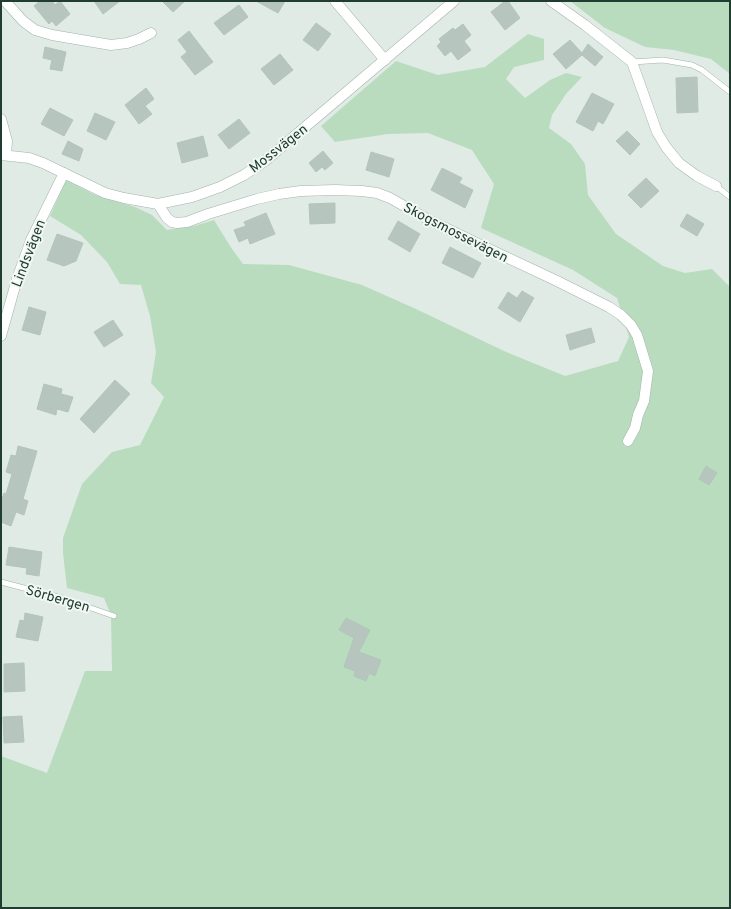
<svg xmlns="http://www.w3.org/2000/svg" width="731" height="909" viewBox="0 0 731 909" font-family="Overpass,sans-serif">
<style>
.green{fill:#b9dcbf}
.building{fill:#b6c6be;stroke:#b3c5bb}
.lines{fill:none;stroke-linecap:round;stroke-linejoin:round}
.service-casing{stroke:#a3b3ab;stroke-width:6}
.minor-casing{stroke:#a3b3ab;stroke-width:11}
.service{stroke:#fff;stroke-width:5}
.minor{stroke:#fff;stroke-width:10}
.labels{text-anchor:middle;stroke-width:4;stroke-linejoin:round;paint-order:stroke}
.street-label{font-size:14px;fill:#213c31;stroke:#f1f8f3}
</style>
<rect width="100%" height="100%" fill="#e0ebe5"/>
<g class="green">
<polygon points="570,1 730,1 730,74 711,59 674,50 645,47 605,28"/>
<polygon points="528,34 544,39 544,60 514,67 506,79 525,98 550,80 566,73 582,77 566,94 552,115 549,128 571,144 585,164 588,195 616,234 663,266 685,273 712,269 730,287 730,908 1,908 1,756 47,773 85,671 112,671 111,615 104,598 67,588 63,553 63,538 82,484 112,452 140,445 164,397 151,383 156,352 150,316 141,285 120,284 107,262 81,235 50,216 66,180 95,195 135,207 152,215 167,230 194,226 214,220 230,246 243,264 289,265 362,285 416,309 504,351 565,376 618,361 629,337 617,298 573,270 481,228 494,184 472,150 428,133 388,134 335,142 321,126 396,61 438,75 485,67 503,53"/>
</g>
<g class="building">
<polygon points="40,1 52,1 55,5 60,1 70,14 56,26 52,21 49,24 34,6"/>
<polygon points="94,1 120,1 103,14"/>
<polygon points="162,1 185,1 173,12"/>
<polygon points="256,1 285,1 278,13"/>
<polygon points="505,1 508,1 520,18 505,30 491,12"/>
<polygon points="239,5 248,17 224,35 214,23"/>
<polygon points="316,23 331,34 318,51 303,40"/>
<polygon points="463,24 471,35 464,41 471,50 458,60 451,51 445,56 437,46 441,42 439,39 453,28 455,30"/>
<polygon points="189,31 213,62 195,75 181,57 187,52 178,40"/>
<polygon points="570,40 582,53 588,44 603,57 595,66 582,55 566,69 553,54"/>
<polygon points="45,47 66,52 62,71 50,69 52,60 43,58"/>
<polygon points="280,54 293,70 274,85 261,69"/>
<polygon points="697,77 698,112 677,113 676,78"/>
<polygon points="146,88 154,99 145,106 152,114 139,124 125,105"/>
<polygon points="592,93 614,104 603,124 598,121 593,131 576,122"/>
<polygon points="50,108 73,120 64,136 41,124"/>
<polygon points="95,113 115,122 106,140 87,131"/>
<polygon points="239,119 250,133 229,149 218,135"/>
<polygon points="627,131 640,144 630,155 616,141"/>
<polygon points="203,136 208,156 182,163 177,143"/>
<polygon points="68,141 83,149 79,161 62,154"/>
<polygon points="323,151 333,163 325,170 322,167 316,172 309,163"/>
<polygon points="371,152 394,159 389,177 366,170"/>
<polygon points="442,168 462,178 459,183 473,190 465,208 431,190"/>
<polygon points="646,178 659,191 641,208 628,195"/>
<polygon points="335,203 335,223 310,224 309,204"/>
<polygon points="266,213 275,234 250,244 248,238 239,242 234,230 246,226 244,222"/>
<polygon points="687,214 704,224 697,236 680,226"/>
<polygon points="398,221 420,234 410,252 388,239"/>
<polygon points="57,234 83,243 76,261 64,266 47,260"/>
<polygon points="450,247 481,263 473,278 442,263"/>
<polygon points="522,291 534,298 520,322 498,308 508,292 517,298"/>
<polygon points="29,307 46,312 40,335 22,330"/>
<polygon points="113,320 123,335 104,347 94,332"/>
<polygon points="591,328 595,342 570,350 566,335"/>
<polygon points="115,380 130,394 94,433 80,419"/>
<polygon points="44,384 62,389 61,394 73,397 68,412 57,409 56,415 37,409"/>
<polygon points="18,446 37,451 23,499 28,501 24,515 16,512 11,526 1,522 1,502 4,493 6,494 12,474 6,472 11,455 16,456"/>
<polygon points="706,466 717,473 709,485 699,479"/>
<polygon points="9,547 42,552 39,576 26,574 27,568 6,565"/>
<polygon points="25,613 43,617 38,641 16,637 20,620 24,621"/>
<polygon points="346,618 370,630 359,652 381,660 375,676 369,673 366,681 354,676 355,671 344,667 354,638 339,630"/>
<polygon points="24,663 25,691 4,692 4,664"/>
<polygon points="22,716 24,742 4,743 3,717"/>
</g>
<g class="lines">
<defs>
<g id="service">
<polyline points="632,62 663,60 692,65 702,70 730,92"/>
<polyline points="716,186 730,197"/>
<polyline points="1,582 62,598 114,616"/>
</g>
<g id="minor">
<polyline points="5,1 23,21 35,30 52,35 111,45 127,43 139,39 151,33"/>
<polyline points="335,1 385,60"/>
<polyline points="551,1 585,25 632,62 657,132 666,147 679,163 697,176 716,186"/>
<polyline points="1,119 7,141 6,155"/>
<polyline points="1,155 29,158 43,163 105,193 124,198 158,204 192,197 220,187 244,175 265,161 454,1"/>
<polyline points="158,204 167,218 172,222 177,223 187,222 208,214 257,199 279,194 301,191 335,190 362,191 377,193 390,198 429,220 491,250 555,280 609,307 621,315 631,325 637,335 648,371 644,401 638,415 635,428 628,441"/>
<polyline points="1,336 17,279 31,240 64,173"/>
</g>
</defs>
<use href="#service" class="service-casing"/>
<use href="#minor" class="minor-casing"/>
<use href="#service" class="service"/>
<use href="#minor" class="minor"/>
</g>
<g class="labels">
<g class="street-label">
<text transform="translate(278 148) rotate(-38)" y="5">Mossvägen</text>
<text transform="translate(456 232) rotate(27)" y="5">Skogsmossevägen</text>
<text transform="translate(28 253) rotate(-69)" y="5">Lindsvägen</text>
<text transform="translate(58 598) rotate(16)" y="5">Sörbergen</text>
</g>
</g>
<rect width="731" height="909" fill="none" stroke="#213c31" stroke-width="4"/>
</svg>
